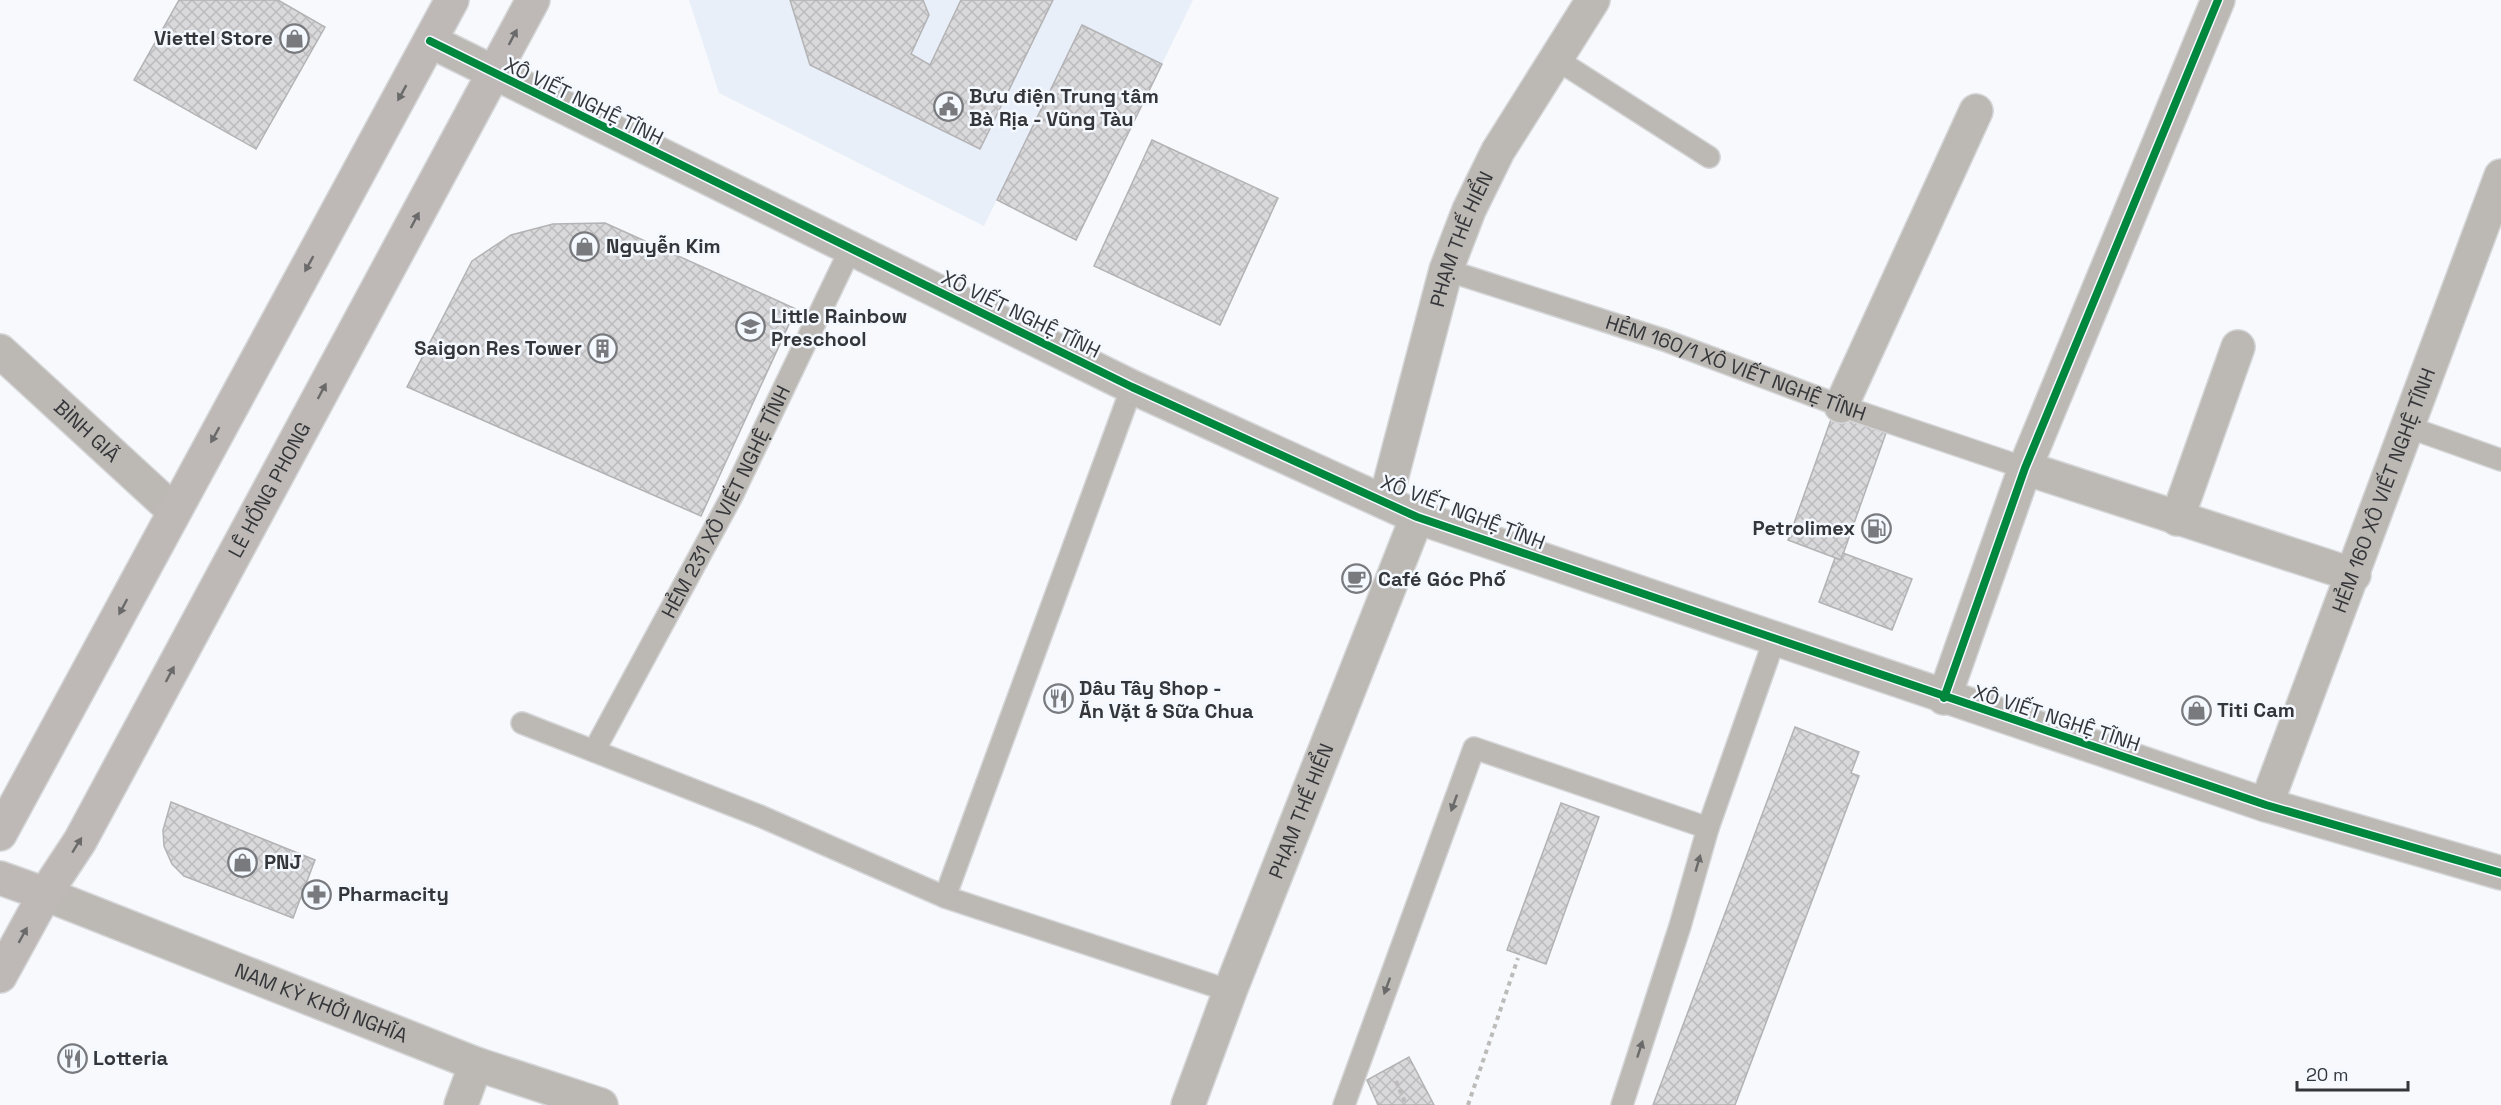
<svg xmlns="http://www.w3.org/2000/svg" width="2501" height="1105" viewBox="0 0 2501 1105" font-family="'Space Grotesk',sans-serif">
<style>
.built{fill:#e9eff9}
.building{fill:url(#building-cross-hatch);stroke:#b3b3b5;stroke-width:1.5}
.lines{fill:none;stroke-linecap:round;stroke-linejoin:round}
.service-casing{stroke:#d5d6d8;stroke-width:24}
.minor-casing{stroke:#d5d6d8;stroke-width:36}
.tertiary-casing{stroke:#d5d6d8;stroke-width:36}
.primary-casing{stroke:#d5d6d8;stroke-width:36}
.path{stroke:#bdbbba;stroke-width:4;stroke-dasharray:4.5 4.5;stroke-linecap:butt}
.service{stroke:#bcb8b4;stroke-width:21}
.minor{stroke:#bcb8b4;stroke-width:33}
.tertiary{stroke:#bcb8b4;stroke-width:33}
.primary{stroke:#beb9b7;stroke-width:33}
.cycleway-casing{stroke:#f4f8ff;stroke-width:11}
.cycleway{stroke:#00873e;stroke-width:8}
.oneway{fill:#6b6a6b}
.oneway2{fill:#6a6a6a}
.labels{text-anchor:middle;stroke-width:5;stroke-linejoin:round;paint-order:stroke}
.poi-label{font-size:20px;font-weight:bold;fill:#343639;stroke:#f4f8ff;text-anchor:start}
.street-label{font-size:20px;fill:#343639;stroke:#f4f8ff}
</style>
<defs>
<pattern id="building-cross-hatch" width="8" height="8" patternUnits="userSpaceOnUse" patternTransform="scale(1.5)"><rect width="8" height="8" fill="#d9d8da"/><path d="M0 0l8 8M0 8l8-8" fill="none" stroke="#bbbabc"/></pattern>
</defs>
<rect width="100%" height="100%" fill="#f7f9fc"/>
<polygon class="built" points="689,0 1193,0 1160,68 1082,26 984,226 719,93"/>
<g class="building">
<polygon points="179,0 278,0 325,27 256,149 134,80"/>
<polygon points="790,0 923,0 929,15 911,54 930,65 961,0 1053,0 980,149 810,65"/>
<polygon points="1082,25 1162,64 1076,240 997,200"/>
<polygon points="1152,140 1278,198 1220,325 1094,266"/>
<polygon points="605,223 796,309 701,516 407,387 472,261 511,235 553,224"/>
<polygon points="1833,414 1886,433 1841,560 1788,540"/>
<polygon points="1843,553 1912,579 1892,630 1819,602 1835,558 1841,560"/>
<polygon points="1795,727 1859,752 1851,773 1859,776 1735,1105 1653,1105"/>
<polygon points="171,802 315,860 293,918 184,876 172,864 164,846 163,830"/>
<polygon points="1561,803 1599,817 1546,964 1507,950"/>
<polygon points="1409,1057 1434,1105 1378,1105 1367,1080"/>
</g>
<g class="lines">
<defs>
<g id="service">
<polyline points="1556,59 1709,157"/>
<path id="s1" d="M1446 270 1664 340 1841 406 2025 468"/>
<polyline points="2408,427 2501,460"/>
<polyline points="522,723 760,816 945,897 1230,991"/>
<path id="s2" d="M594 751 732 496 850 250"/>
<polyline points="945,897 1132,387"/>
<polyline points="1344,1105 1474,748 1708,828"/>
<polyline points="1622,1105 1680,926 1708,828 1775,638"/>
</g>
<g id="minor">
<polyline points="1841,406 1976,111"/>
<polyline points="2025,468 2354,575"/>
<path id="s3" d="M1385 502 1446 270 1469 210 1498 151 1593 0"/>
<polyline points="2177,519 2238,347"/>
<polyline points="1944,698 2025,468 2218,0"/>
<path id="s4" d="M2266 805 2501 176"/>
<polyline points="461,1105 476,1064"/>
<path id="s5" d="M1188 1105 1230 991 1417 517"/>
</g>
<g id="tertiary">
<polyline points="430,41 1132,387 1417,517 2266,805 2501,873"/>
<path id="s6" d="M0 351 174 511"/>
<path id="s7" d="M45 894 476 1064 601 1105"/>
</g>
<g id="primary">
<polyline points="0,834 452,0"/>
<polyline points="0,878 45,894"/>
<path id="s8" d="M0 976 45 894 80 841 533 0"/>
</g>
</defs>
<use href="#service" class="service-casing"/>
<use href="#minor" class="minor-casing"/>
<use href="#tertiary" class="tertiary-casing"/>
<use href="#primary" class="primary-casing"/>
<g class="path">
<polyline points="1396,1081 1406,1105"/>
<polyline points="1468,1105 1518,958"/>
</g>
<use href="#service" class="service"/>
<use href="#minor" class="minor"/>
<use href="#tertiary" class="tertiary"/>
<use href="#primary" class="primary"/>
<defs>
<g id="cycleway">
<polyline points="430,41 1132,387 1417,517 2266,805 2501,873"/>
<polyline points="1944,698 2025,468 2218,0"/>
</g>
</defs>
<use href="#cycleway" class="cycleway-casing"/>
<use href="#cycleway" class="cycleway"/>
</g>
<defs><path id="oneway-solid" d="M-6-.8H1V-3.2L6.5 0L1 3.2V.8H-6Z" transform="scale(1.5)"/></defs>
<g class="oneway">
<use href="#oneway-solid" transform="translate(513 37) rotate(-62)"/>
<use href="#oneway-solid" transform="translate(402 93) rotate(119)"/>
<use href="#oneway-solid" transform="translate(415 220) rotate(-62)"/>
<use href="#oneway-solid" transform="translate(309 264) rotate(119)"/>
<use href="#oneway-solid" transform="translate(322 391) rotate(-62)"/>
<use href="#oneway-solid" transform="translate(215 435) rotate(119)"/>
<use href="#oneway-solid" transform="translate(123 607) rotate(118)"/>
<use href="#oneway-solid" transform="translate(170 674) rotate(-62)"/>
<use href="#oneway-solid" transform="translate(77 845) rotate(-58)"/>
<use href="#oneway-solid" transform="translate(23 935) rotate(-61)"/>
</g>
<g class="oneway2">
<use href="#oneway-solid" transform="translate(1454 803) rotate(110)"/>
<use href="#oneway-solid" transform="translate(1698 863) rotate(-74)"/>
<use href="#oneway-solid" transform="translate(1387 986) rotate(110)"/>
<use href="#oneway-solid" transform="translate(1640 1049) rotate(-72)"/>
</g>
<defs>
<symbol id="shop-ring" viewBox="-11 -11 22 22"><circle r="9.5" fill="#f4f8ff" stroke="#787a7d" stroke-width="1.5"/><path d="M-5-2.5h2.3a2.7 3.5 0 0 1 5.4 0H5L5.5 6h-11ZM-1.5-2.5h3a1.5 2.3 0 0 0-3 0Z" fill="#787a7d"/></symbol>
<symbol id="civic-ring" viewBox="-11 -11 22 22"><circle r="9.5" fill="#f4f8ff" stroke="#787a7d" stroke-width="1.5"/><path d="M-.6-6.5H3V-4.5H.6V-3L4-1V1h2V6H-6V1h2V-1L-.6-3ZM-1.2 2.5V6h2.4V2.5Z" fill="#787a7d"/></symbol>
<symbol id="school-ring" viewBox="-11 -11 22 22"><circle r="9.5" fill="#f4f8ff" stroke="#787a7d" stroke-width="1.5"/><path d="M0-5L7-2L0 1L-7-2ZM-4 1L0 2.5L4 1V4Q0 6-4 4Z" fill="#787a7d"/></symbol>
<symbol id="building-ring" viewBox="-11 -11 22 22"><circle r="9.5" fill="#f4f8ff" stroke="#787a7d" stroke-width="1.5"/><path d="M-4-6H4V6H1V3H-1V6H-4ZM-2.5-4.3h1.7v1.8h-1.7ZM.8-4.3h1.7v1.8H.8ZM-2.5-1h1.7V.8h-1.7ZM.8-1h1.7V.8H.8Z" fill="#787a7d"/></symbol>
<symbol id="fuel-ring" viewBox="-11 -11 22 22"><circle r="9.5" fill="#f4f8ff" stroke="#787a7d" stroke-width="1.5"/><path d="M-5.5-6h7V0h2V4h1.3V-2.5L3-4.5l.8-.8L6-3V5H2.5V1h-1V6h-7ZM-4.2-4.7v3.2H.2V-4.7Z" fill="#787a7d"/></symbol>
<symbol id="cafe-ring" viewBox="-11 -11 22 22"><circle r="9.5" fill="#f4f8ff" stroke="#787a7d" stroke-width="1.5"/><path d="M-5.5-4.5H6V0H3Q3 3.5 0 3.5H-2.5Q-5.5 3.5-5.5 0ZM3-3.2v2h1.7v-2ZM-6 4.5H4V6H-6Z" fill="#787a7d"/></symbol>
<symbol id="restaurant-ring" viewBox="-11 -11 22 22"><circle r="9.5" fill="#f4f8ff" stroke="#787a7d" stroke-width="1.5"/><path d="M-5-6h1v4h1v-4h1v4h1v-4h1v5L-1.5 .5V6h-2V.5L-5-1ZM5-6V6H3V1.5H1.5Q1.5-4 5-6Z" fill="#787a7d"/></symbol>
<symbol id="pharmacy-ring" viewBox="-11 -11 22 22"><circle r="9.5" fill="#f4f8ff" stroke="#787a7d" stroke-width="1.5"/><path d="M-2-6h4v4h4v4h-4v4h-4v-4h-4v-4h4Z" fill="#787a7d"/></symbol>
</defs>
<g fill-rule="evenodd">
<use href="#shop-ring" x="278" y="22" width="33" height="33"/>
<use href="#civic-ring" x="932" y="90" width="33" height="33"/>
<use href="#shop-ring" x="568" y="230" width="33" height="33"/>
<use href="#school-ring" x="734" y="310" width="33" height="33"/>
<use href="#building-ring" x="586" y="332" width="33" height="33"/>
<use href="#fuel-ring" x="1860" y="512" width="33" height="33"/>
<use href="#cafe-ring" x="1340" y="562" width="33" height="33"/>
<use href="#restaurant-ring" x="1042" y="682" width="33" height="33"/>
<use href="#shop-ring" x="2180" y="694" width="33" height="33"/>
<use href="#shop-ring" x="226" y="846" width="33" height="33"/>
<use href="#pharmacy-ring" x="300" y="878" width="33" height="33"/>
<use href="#restaurant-ring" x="56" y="1042" width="33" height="33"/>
</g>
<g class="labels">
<g class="poi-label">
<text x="273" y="45" text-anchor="end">Viettel Store</text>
<text x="969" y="103">Bưu điện Trung tâm<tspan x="969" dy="23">Bà Rịa - Vũng Tàu</tspan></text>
<text x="606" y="253">Nguyễn Kim</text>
<text x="771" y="323">Little Rainbow<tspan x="771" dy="23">Preschool</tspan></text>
<text x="582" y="355" text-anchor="end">Saigon Res Tower</text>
<text x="1855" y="535" text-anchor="end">Petrolimex</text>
<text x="1378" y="586">Café Góc Phố</text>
<text x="1079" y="695">Dâu Tây Shop -<tspan x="1079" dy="23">Ăn Vặt &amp; Sữa Chua</tspan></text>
<text x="2217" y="717">Titi Cam</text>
<text x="264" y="869">PNJ</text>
<text x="338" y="901">Pharmacity</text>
<text x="93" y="1065">Lotteria</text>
</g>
<g class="street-label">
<text transform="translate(584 101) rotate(26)" y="7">XÔ VIẾT NGHỆ TĨNH</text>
<text dy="7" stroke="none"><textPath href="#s3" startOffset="274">PHẠM THẾ HIỂN</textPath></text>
<text transform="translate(1021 314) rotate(26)" y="7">XÔ VIẾT NGHỆ TĨNH</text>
<text dy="7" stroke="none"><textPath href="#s1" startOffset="306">HẺM 160/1 XÔ VIẾT NGHỆ TĨNH</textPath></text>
<text dy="7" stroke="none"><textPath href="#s6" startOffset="118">BÌNH GIÃ</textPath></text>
<text dy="7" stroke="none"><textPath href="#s8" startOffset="556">LÊ HỒNG PHONG</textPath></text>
<text dy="7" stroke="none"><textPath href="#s4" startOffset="336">HẺM 160 XÔ VIẾT NGHỆ TĨNH</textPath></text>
<text dy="7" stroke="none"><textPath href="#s2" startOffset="282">HẺM 231 XÔ VIẾT NGHỆ TĨNH</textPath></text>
<text transform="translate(1463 512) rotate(21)" y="7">XÔ VIẾT NGHỆ TĨNH</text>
<text transform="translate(2057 718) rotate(18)" y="7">XÔ VIẾT NGHỆ TĨNH</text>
<text dy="7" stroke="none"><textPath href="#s5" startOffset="315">PHẠM THẾ HIỂN</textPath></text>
<text dy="7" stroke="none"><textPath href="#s7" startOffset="297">NAM KỲ KHỞI NGHĨA</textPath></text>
</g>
</g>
<path d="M2297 1081v9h111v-9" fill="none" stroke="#343639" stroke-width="3"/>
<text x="2306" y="1081" font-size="18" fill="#343639" stroke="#f4f8ff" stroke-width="4.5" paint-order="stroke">20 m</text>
</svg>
